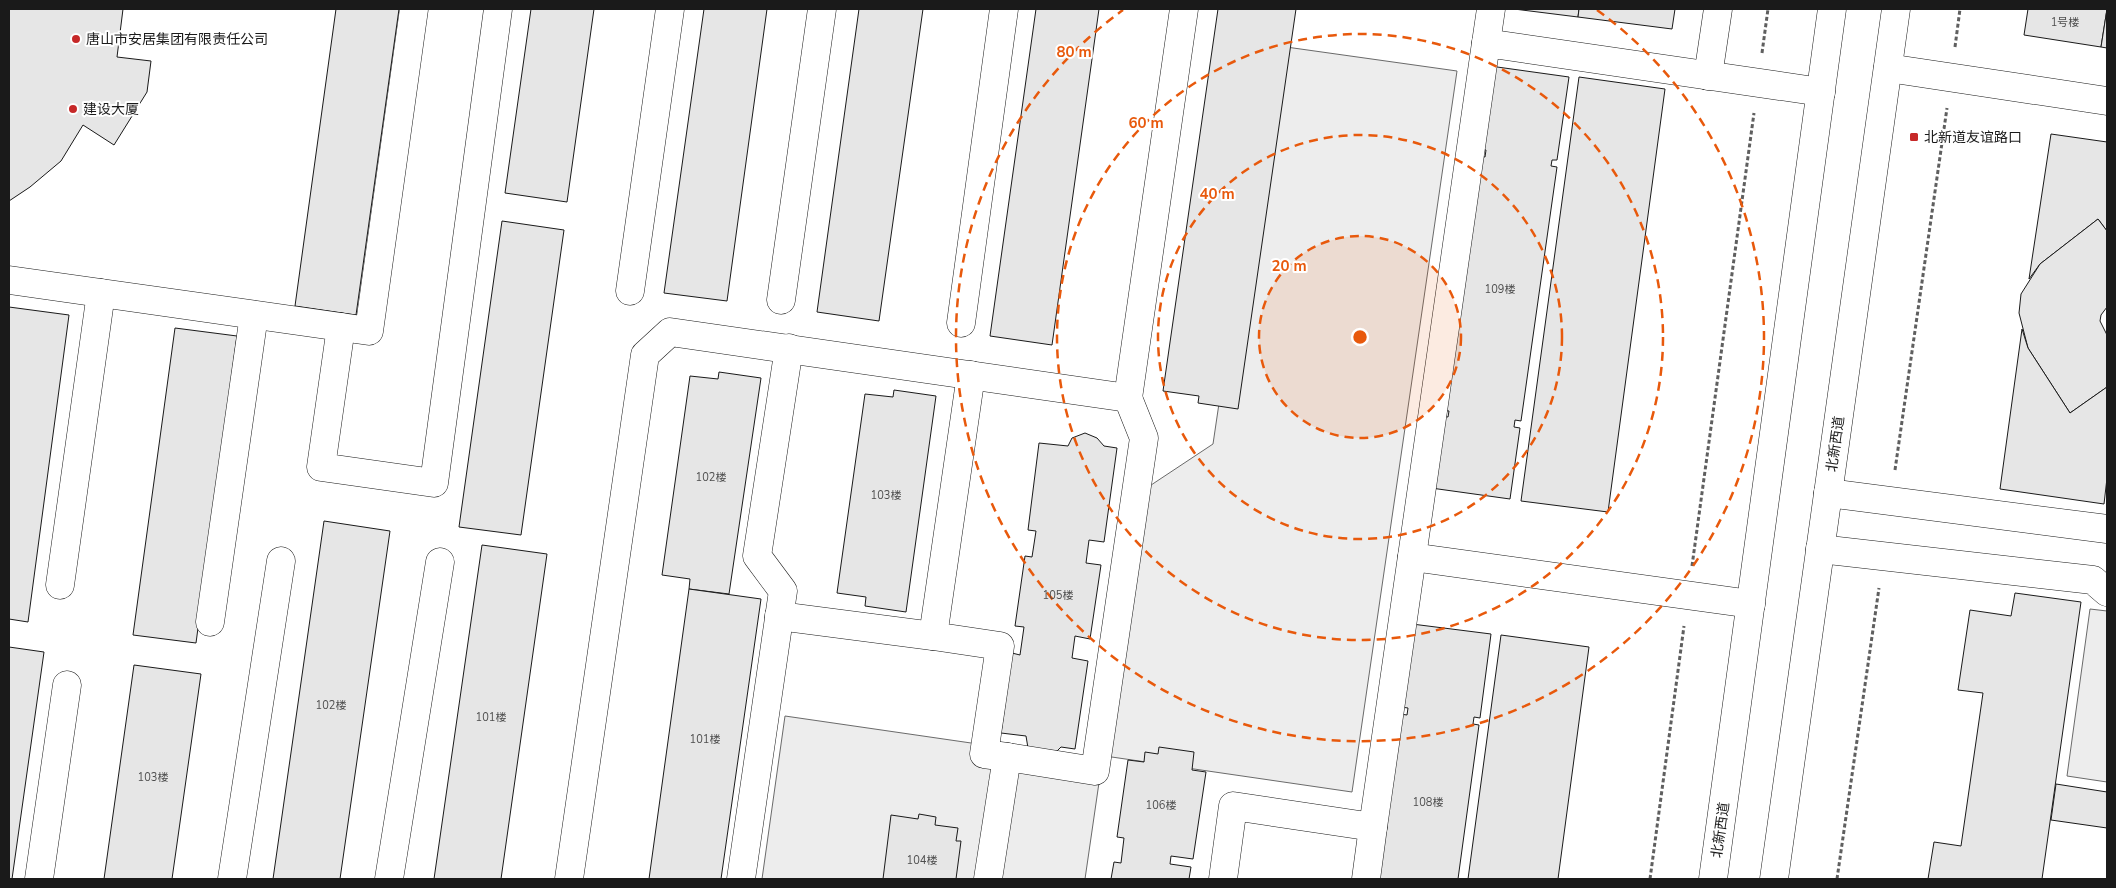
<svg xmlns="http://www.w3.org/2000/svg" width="2116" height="888" viewBox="0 0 2116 888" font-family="'Nunito Sans','Noto Sans SC',sans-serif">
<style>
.built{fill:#ededed;stroke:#6a6a6a}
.building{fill:#e6e6e6;stroke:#1a1a1a}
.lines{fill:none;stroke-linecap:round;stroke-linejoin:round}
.minor-casing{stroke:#1a1a1a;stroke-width:29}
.major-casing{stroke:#1a1a1a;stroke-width:29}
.path{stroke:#5f5f5f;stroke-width:3;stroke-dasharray:4 2.5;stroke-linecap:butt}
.minor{stroke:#fff;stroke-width:28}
.major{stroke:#fff;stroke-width:28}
.ring{fill:none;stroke:#e8590c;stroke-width:2.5;stroke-dasharray:9 6}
.poi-dot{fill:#c62828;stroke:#fff;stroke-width:2}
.labels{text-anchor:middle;stroke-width:4;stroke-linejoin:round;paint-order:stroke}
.number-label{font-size:11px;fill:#4d4d4d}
.poi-label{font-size:14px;fill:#1a1a1a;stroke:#fff;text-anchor:start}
.street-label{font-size:14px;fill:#1a1a1a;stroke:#fff}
.centre{fill:#e8590c;stroke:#fff;stroke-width:2.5}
.ring-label{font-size:15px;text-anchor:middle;font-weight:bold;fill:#e8590c;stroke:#fff;stroke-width:4;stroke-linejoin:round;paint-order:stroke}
</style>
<rect width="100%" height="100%" fill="#fff"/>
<g class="built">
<polygon points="1272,45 1457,71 1352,792 1098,755 1136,495 1213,444"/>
<polygon points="2090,609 2107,611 2107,782 2067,776"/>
<polygon points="785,716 1102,762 1085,879 762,879"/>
</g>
<g class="building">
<polygon points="9,9 123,9 117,57 151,61 147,92 114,145 83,125 61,161 30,187 9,201"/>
<polygon points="336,9 399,9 356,315 295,306"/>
<polygon points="531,9 594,9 567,202 505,193"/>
<polygon points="704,9 767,9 727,301 664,293"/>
<polygon points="859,9 923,9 879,321 817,312"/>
<polygon points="1036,9 1099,9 1052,345 990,336"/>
<polygon points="1218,9 1296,9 1238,409 1198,403 1199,396 1163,391"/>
<polygon points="1514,9 1579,9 1578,17"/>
<polygon points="1579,9 1675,9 1672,29 1578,17"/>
<polygon points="2028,9 2107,9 2101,47 2024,35"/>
<polygon points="2107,9 2107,48 2101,47"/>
<polygon points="1490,66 1569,77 1557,160 1552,160 1551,166 1557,167 1521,421 1515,420 1514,427 1520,428 1510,499 1431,488 1441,416 1448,417 1449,411 1442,410 1478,156 1485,157 1486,150 1479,149"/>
<polygon points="1579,77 1665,89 1608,512 1521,501"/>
<polygon points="2051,134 2107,142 2107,231 2098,219 2040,264 2029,279"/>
<polygon points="2098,219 2107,231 2107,307 2101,315 2100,321 2107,335 2107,387 2070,413 2028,348 2019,313 2021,294 2040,264"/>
<polygon points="502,221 564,230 521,535 459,527"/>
<polygon points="9,307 69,315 28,622 9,619"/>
<polygon points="175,328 237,336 196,643 133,635"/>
<polygon points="2022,329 2028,348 2070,413 2107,387 2107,478 2104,504 2000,489"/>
<polygon points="719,372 761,378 729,594 689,589 690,579 662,575 690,376 718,379"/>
<polygon points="894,390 936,396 906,612 865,606 866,597 837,593 865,394 893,397"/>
<polygon points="1085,433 1097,438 1104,446 1117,448 1104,542 1089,540 1086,563 1101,565 1090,639 1075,636 1072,658 1088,661 1075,749 1061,747 1057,751 1028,748 1026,736 1001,733 1012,653 1020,655 1024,627 1015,626 1025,556 1032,557 1036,531 1028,530 1039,443 1068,446 1072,438"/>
<polygon points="324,521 390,531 340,879 273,879"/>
<polygon points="482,545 547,554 501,879 434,879"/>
<polygon points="689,589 761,599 721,879 649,879"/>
<polygon points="2015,593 2081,602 2042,879 1928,879 1934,842 1961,846 1983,693 1958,690 1970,610 2011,616"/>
<polygon points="1412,624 1491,634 1480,718 1474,717 1473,724 1479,725 1458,879 1377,879 1400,714 1407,715 1408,708 1401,707"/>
<polygon points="1501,635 1589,647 1558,879 1468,879"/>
<polygon points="9,647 44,652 12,879 9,879"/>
<polygon points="134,665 201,674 172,879 104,879"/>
<polygon points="1159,747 1194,752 1192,770 1206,772 1193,859 1171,856 1170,864 1191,867 1189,879 1111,879 1114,862 1121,863 1124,838 1117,837 1128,760 1144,762 1145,752 1158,754"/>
<polygon points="2056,784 2107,792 2107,828 2051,820"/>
<polygon points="919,814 936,817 935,825 958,828 956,841 961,841 956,879 883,879 891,815 918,819"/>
</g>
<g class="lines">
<defs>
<g id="minor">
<polyline points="1486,43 1491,9"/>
<polyline points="1888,68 2107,101"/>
<polyline points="1708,76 1718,9"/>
<polyline points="9,280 369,331 414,9"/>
<polyline points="630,291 670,9"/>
<polyline points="781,300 822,9"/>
<polyline points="961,323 1004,9"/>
<polyline points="341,327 321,467 434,483 498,9"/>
<polyline points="971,375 933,636 1000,646 984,754 1007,757"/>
<polyline points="1828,493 2107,529"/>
<polyline points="1820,549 2093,580 2107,592"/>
<polyline points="1412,557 1751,604"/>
<polyline points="60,585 101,293"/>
<polyline points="779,616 933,636"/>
<polyline points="210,622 254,315"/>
<polyline points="39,879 67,685"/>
<polyline points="232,879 281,561"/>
<polyline points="389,879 440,562"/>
<polyline points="569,879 645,355 670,332 1128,398 1184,9"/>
<polyline points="741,879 783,591 757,556 789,348"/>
<polyline points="988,879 1007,757 1095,771 1144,438 1128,398"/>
<polyline points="1223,879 1233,806 1373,827 1486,43 1821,92"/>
<polyline points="1366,879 1373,827"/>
</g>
<g id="major">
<polyline points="1713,879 1832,9"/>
<polyline points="1774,879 1896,9"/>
</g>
</defs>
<use href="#minor" class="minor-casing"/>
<use href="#major" class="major-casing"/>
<g class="path">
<polyline points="1955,47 1960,9"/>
<polyline points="1762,53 1768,9"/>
<polyline points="1895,470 1947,108"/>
<polyline points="1692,566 1754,113"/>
<polyline points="1650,879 1684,626"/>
<polyline points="1837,879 1879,588"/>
</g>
<use href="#minor" class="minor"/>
<use href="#major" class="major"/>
</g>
<circle cx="1360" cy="337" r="101" fill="#e8590c" fill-opacity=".12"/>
<g class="ring">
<circle cx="1360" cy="337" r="101"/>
<circle cx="1360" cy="337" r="202"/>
<circle cx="1360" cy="337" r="303"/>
<path d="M1597 10A404 404 0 1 1 1123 10"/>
</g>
<g class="poi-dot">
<circle cx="76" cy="39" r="5"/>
<circle cx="73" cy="109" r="5"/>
<rect x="1909" y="132" width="10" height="10" rx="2.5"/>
</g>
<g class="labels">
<g class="number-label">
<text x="2065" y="26">1号楼</text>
<text x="1500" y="293">109楼</text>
<text x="711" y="481">102楼</text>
<text x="886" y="499">103楼</text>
<text x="1058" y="599">105楼</text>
<text x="331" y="709">102楼</text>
<text x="491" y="721">101楼</text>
<text x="705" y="743">101楼</text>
<text x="153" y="781">103楼</text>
<text x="1428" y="806">108楼</text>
<text x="1161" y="809">106楼</text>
<text x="922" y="864">104楼</text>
</g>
<g class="poi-label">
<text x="86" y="44">唐山市安居集团有限责任公司</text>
<text x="83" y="114">建设大厦</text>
<text x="1924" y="142">北新道友谊路口</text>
</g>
<g class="street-label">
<text transform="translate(1835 444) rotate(-82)" y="5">北新西道</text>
<text transform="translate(1720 830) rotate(-82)" y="5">北新西道</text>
</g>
</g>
<circle cx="1360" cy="337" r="8" class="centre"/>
<g class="ring-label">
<text x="1074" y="57">80 m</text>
<text x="1146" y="128">60 m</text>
<text x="1217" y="199">40 m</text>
<text x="1289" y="271">20 m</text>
</g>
<rect width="2116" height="888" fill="none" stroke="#1a1a1a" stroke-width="20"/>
</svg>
